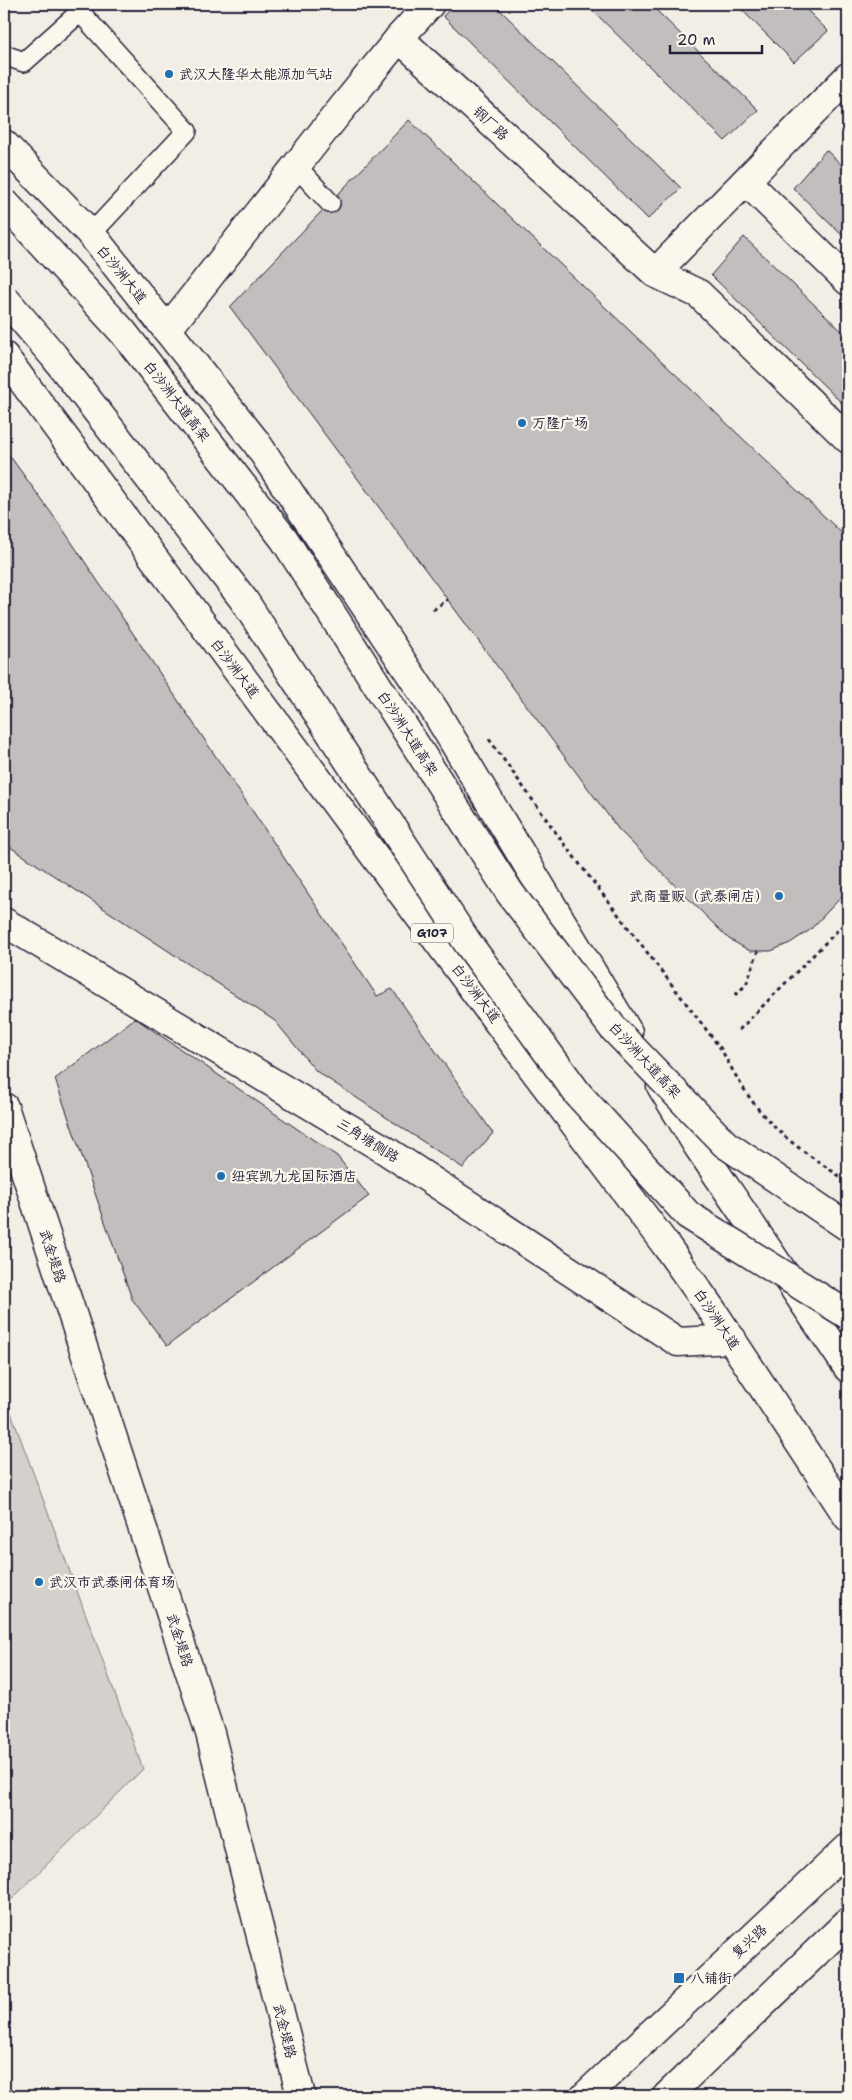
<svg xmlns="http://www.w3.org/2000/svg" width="852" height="2100" viewBox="0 0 852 2100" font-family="'Shantell Sans','LXGW WenKai TC',sans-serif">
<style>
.green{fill:#d4d1cc;stroke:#7b7a84}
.building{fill:#c2bebe;stroke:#22223b}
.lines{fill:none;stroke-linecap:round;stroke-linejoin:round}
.service-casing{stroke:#22223b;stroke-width:22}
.minor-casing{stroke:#22223b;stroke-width:31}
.tertiary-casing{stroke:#22223b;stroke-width:31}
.secondary-casing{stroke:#22223b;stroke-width:31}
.primary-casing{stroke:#22223b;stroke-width:31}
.path{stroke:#22223b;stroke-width:3;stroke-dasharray:4 4;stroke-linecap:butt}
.service{stroke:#fbf7ec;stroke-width:19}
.minor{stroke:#fbf7ec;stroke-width:28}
.tertiary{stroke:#fbf7ec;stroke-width:28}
.secondary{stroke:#fbf7ec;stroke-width:28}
.primary{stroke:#fbf7ec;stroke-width:28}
.trunk-bridge-casing{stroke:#22223b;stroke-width:31;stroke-linecap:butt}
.trunk-bridge{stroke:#fbf7ec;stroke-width:28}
.poi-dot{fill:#1f6fb2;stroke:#fbf7ec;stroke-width:2}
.labels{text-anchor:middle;stroke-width:4.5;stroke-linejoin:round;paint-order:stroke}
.shield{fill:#fbf7ec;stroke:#636270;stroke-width:1}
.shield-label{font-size:12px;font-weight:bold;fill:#22223b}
.poi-label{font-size:14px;fill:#22223b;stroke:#fbf7ec;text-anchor:start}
.street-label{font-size:14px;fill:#22223b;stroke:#fbf7ec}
</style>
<rect width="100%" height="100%" fill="#f2eee5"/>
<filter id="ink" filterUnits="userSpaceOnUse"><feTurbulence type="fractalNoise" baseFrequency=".02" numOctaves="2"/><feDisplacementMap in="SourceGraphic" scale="10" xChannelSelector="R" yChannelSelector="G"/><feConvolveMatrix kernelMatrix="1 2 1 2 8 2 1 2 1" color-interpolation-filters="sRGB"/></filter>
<g filter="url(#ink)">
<polygon class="green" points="4,1394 143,1769 4,1907"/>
<g class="building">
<polygon points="456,4 494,4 681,188 648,219 443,16"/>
<polygon points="586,4 650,4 758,110 725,141"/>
<polygon points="736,4 801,4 828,31 794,62"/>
<polygon points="409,120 848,539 848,890 810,930 790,943 771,951 750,951 729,939 619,830 230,307"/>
<polygon points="826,150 848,171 848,241 793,188"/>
<polygon points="744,237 848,337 848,409 711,275"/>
<polygon points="4,448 60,525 377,996 392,989 493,1133 463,1168 316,1071 275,1021 4,843"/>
<polygon points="135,1018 337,1156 369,1196 167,1346 132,1299 55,1079"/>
</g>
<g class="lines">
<defs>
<g id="service">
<polyline points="4,55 24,62 80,12 187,131 91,234"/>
<polyline points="296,166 330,203"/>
</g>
<g id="minor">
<polyline points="399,38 430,4"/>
<polyline points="746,181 848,281"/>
<polyline points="655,273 699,294 848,439"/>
<polyline points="167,330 322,133 399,38 655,273 848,77"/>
<polyline points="4,922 382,1148 678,1342 732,1339"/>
</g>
<polyline id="tertiary" points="4,1107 210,1733 301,2096"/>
<g id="secondary">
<polyline points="585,2096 848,1848"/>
<polyline points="667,2096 848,1922"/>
</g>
<g id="primary">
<polyline points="4,144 91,234 256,442 435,711 628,1032"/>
<polyline points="4,356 491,1013 665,1244 714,1313 848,1517"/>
<polyline points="661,1086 697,1145 848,1368"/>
</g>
</defs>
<use href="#service" class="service-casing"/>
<use href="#minor" class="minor-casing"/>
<use href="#tertiary" class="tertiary-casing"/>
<use href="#secondary" class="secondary-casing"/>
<use href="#primary" class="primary-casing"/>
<g class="path">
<polyline points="433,610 448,599"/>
<path d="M489 739 562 841 721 1049C734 1073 748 1099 767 1119 789 1144 821 1163 848 1182"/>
<polyline points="735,995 746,985 758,951"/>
<polyline points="739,1030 848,920"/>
</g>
<use href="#service" class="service"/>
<use href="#minor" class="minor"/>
<use href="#tertiary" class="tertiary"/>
<use href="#secondary" class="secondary"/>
<use href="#primary" class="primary"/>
<defs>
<g id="trunk-bridge">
<polyline points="4,202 123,332 284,539 510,893 613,1028 725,1144 848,1227"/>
<polyline points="4,298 53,355 243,599 467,942 578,1094 688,1215 848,1315"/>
</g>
</defs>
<use href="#trunk-bridge" class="trunk-bridge-casing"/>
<use href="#trunk-bridge" class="trunk-bridge"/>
</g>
</g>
<g class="poi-dot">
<circle cx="169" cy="74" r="5"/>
<circle cx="522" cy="423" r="5"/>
<circle cx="779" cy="896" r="5"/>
<circle cx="221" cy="1176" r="5"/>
<circle cx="39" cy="1582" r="5"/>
<rect x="673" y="1972" width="12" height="12" rx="2.5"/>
</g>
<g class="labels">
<rect class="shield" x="411" y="923.5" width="42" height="19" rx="4"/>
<g class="shield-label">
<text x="432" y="937">G107</text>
</g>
<g class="poi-label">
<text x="179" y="79">武汉大隆华太能源加气站</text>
<text x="532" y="428">万隆广场</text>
<text x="769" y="901" text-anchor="end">武商量贩（武泰闸店）</text>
<text x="231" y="1181">纽宾凯九龙国际酒店</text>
<text x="49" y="1587">武汉市武泰闸体育场</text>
<text x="690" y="1983">八铺街</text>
</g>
<g class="street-label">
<text transform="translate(491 123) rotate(43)" y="5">钢厂路</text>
<text transform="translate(122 274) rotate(51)" y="5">白沙洲大道</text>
<text transform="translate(177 401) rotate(52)" y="5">白沙洲大道高架</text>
<text transform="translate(235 668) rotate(53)" y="5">白沙洲大道</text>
<text transform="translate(408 733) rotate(57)" y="5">白沙洲大道高架</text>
<text transform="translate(476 993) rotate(53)" y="5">白沙洲大道</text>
<text transform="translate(645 1060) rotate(47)" y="5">白沙洲大道高架</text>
<text transform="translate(368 1140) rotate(32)" y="5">三角塘侧路</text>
<text transform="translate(53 1256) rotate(72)" y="5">武金堤路</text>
<text transform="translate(717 1319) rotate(56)" y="5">白沙洲大道</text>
<text transform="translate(180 1640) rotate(72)" y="5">武金堤路</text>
<text transform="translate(749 1941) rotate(-43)" y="5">复兴路</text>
<text transform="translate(285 2031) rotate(76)" y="5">武金堤路</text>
</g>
</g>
<rect width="852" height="2100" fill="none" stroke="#fbf7ec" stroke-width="20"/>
<rect x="10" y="10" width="832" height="2080" fill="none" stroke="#22223b" stroke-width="2" filter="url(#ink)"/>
<path d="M670 45v8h92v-8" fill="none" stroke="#22223b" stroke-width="2.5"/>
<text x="677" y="45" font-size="15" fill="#22223b" stroke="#fbf7ec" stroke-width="4" paint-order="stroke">20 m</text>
</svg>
